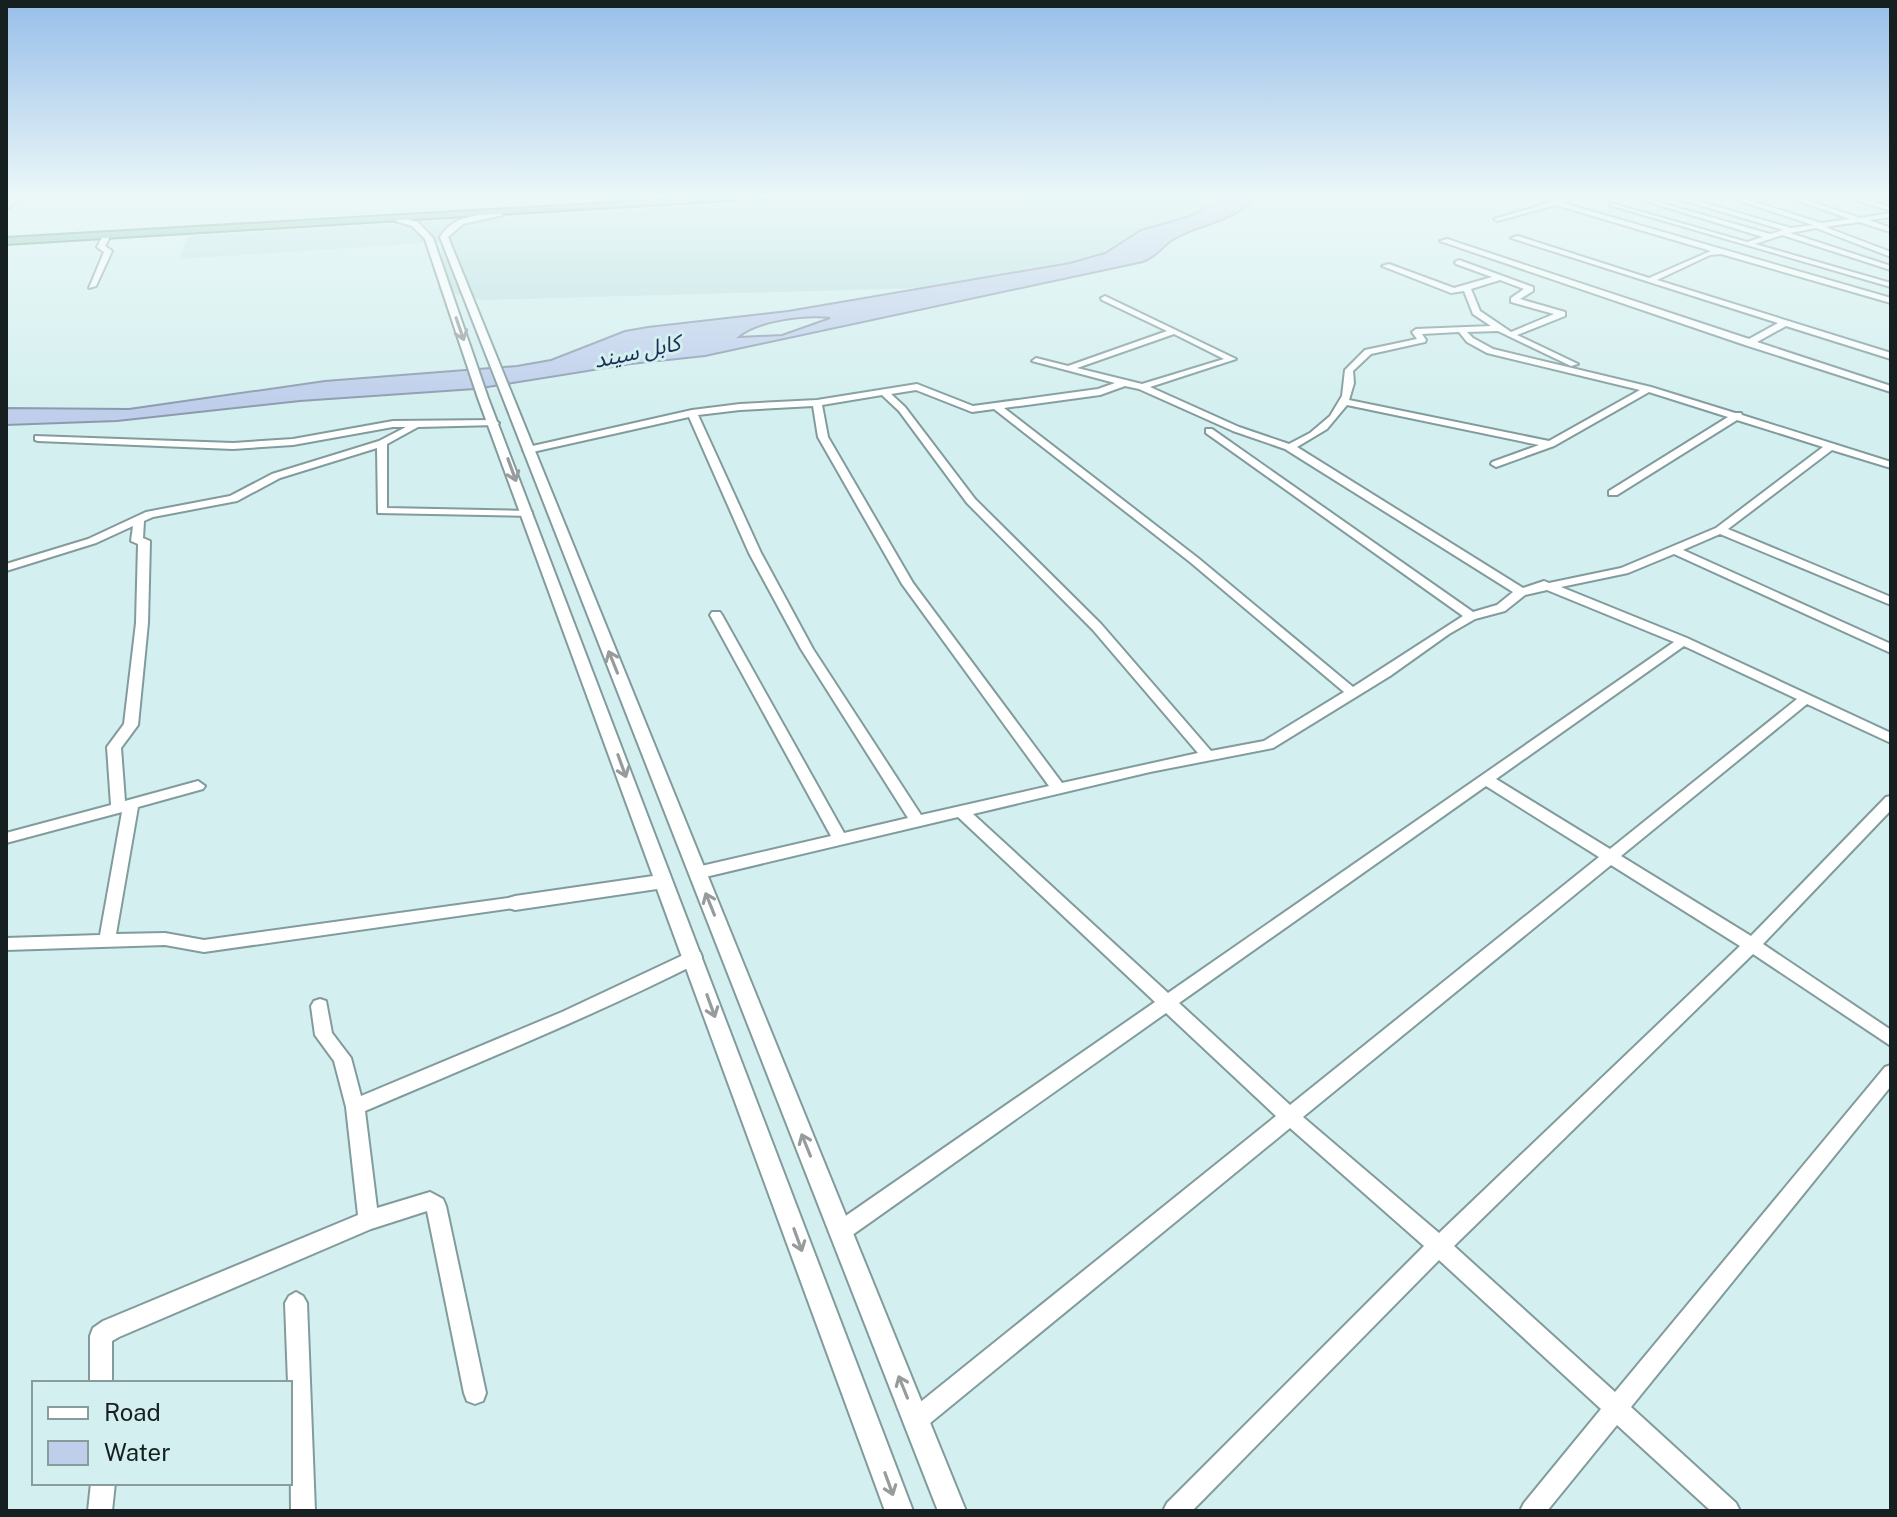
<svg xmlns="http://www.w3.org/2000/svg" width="1897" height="1517" viewBox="0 0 1897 1517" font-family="'Public Sans','Noto Sans Arabic',sans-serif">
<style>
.built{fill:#bee1e2}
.water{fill:#beceeb;stroke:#8c9aae;stroke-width:2;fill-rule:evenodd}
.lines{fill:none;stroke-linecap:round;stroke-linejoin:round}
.minor-casing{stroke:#829b9c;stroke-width:4}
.tertiary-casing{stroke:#829b9c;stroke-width:4}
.trunk-casing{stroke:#427a64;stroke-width:4}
.minor{fill:#fff;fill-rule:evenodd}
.tertiary{fill:#fff;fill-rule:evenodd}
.trunk{fill:#7abca0;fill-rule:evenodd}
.oneway{stroke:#969b9b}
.labels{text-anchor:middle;stroke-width:6;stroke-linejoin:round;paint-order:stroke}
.far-water-label{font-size:22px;font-style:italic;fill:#1a2f55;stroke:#d4efef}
</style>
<rect width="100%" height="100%" fill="#d4efef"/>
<polygon class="built" points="844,197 1228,197 1190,216 1151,226 1105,253 1070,263 925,288 483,300 438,290 442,242 180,259 188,236"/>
<path class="water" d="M1228 197H1256C1235 222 1200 224 1173 240 1162 247 1157 257 1143 262L705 356 631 364 475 389 300 401 117 421 6 425V408L129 409 325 381 517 366 551 360 625 331 648 327 788 311 1070 263 1105 253 1141 230 1190 216ZM830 318 782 335 739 337C758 321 806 315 830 318Z"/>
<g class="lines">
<defs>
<g id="minor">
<polygon points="15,197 22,197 6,210 6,205"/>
<polygon points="1672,197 1683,197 1791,228 1813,225 1728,197 1739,197 1821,223 1850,219 1787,197 1797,197 1860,218 1891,213 1891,217 1869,220 1891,228 1891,232 1859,222 1825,227 1891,252 1891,257 1816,228 1790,233 1891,266 1891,270 1782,235 1755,244 1891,283 1891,287 1609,205 1614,204 1747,242 1763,237 1642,200 1647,199 1770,234 1783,230"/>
<polygon points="1846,197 1857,197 1891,207 1891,211"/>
<polygon points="1562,199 1565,201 1563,203 1891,298 1891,303 1721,254 1710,255 1657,280 1891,353 1891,359 1786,326 1757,342 1891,386 1891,392 1745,345 1440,241 1447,239 1749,339 1778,323 1511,238 1518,236 1649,278 1711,251 1556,205 1497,221 1494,219"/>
<polygon points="104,233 111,235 105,246 112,251 96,286 89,288 104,252 97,247"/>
<path d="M1459 260 1533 287V291L1520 299 1565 312V316L1517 335 1578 364 1571 366 1498 331 1467 332 1473 338 1493 349 1651 387 1735 413H1741L1742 415 1891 462V468L1832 450 1728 529 1891 597V605L1720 534 1683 550 1891 644V653L1674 554 1628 573 1561 587 1687 638 1891 733V743L1807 704 1621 856 1751 936 1886 797 1891 796V810L1763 944 1891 1030V1046L1753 954 1454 1246 1615 1392 1885 1067 1891 1065V1086L1631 1407 1736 1503 1740 1511H1711L1617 1425 1547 1511H1520L1524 1503 1601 1409 1439 1260 1192 1511H1163L1167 1503 1424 1246 1290 1128 924 1428 916 1431 908 1428 905 1420 908 1412 1276 1116 1166 1013 848 1238 841 1241 834 1238 831 1231 834 1224 1155 1002 958 817 697 879 692 877 689 873 692 869 697 867 831 836 710 615 712 612H720L722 615 844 833 908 818 801 649 749 553 689 417 528 453 523 450 528 447 692 410 740 404 817 400 917 384 973 406 1098 389 1115 383 1032 361 1036 358 1068 366 1167 331 1102 300 1101 298 1105 296 1236 359 1150 387 1239 427 1289 444 1310 433 1330 416 1342 396 1345 370 1365 350 1417 339 1412 332 1416 329 1491 326 1473 314 1464 291 1451 293 1382 266 1389 264 1454 288 1492 277 1456 264 1455 262ZM1500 280 1524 289 1511 298V302L1554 314 1511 332 1480 311 1471 289ZM1459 332 1467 342 1487 353 1640 390 1549 441 1349 400 1354 383 1353 371 1371 354 1425 342 1426 340 1422 334ZM1174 334 1224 359 1142 384 1077 368ZM1125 386 1139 389 1233 431 1285 449 1513 592 1497 605 1473 612 1212 429H1206V433L1463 616 1353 687 1198 558 1004 408 1100 395ZM916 390 972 412 994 409 1190 562 1344 692 1264 741 1211 751 1101 624 975 499 905 407 891 394ZM1649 392 1728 417 1609 491V495H1617L1737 420 1823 447 1716 528 1621 568 1549 583 1544 581 1523 588 1297 447 1327 429 1347 405 1539 445 1492 462 1491 464 1496 467 1554 446ZM882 395 899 411 967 503 1093 630 1198 753 1062 783 913 583 828 437 822 405ZM813 406 818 437 902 584 1049 786 921 815 813 649 761 553 698 415 740 410ZM1547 590 1674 642 1168 993 973 814 1150 772 1273 748 1390 676 1449 634 1475 619 1505 611 1525 595ZM1684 646 1797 699 1610 849 1496 779ZM1486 786 1599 857 1290 1105 1179 1003ZM1611 865 1740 946 1439 1233 1303 1117Z"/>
<polygon points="494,420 499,423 497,425 418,427 387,444 387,508 528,511 532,512 532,516 378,513 377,448 280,478 237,501 153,517 144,521 143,538 150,541 148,623 138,725 121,748 125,801 198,781 205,786 203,789 138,807 116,934 165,933 204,940 515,897 521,899 523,903 521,907 204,952 165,945 6,950 6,938 100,935 122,812 6,843 6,833 111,805 107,747 124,724 136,623 138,544 131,541 133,526 96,543 6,571 6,564 88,539 146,512 230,496 272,474 379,441 406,427 393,427 293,445 233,449 38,441 35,440 35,436 233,443 293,439 393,421"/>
<path d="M694 950 700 952 702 957 700 962C591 1017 477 1063 365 1111L377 1208 430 1192 443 1199 446 1206 486 1393 483 1401 475 1404 467 1401 464 1393 427 1211 371 1229 119 1337 112 1341V1383H90V1336L93 1328 103 1321 358 1215 346 1107 334 1061 315 1035 311 1006 314 1001 320 999 326 1001 332 1033 351 1058 361 1096 562 1012Z"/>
<polygon points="296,1292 303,1296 307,1303 315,1511 291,1511 290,1383 288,1383 285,1303 289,1296"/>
<polygon points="91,1483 115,1483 112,1511 88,1511"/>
</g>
<g id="tertiary">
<path d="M500 211 503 215 463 224 448 237 966 1511H938L440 237C452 216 478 215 500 211Z"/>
<polygon points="398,217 418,222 433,238 488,398 913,1511 885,1511 657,889 515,910 509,908 506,903 509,898 515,896 653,876 478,398 425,239 412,226 395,221"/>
</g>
<polygon id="trunk" points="715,197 779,197 6,244 6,238"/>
</defs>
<use href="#minor" class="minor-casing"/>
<use href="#tertiary" class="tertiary-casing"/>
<use href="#trunk" class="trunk-casing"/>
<use href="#minor" class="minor"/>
<use href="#tertiary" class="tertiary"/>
<use href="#trunk" class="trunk"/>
</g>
<defs><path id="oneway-shaft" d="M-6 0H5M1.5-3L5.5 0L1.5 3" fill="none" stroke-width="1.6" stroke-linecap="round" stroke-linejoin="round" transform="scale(2)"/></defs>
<g class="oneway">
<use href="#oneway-shaft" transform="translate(460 329) rotate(71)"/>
<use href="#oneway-shaft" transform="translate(512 470) rotate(70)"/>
<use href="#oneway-shaft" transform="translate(613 662) rotate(-112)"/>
<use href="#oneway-shaft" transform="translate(622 766) rotate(70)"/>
<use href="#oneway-shaft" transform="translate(710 904) rotate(-112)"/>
<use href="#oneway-shaft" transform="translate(711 1006) rotate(70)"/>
<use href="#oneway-shaft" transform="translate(806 1145) rotate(-112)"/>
<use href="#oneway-shaft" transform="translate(798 1240) rotate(70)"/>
<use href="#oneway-shaft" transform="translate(903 1387) rotate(-112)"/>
<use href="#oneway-shaft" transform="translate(889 1484) rotate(70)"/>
</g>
<linearGradient id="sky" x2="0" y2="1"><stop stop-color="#97bee9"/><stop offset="0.48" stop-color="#ecf8f8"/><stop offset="1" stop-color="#ecf8f8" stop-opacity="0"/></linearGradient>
<rect width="1897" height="410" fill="url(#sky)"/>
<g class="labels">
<g class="far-water-label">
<text transform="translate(637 351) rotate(-12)" y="8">کابل سيند</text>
</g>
</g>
<rect width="1897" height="1517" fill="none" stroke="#162020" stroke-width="16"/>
<rect x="32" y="1381" width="260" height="104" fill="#d4efef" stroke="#889c9c" stroke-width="2"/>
<rect x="48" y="1407" width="40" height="12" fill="#ffffff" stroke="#889c9c" stroke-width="2"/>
<text x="104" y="1421" font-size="24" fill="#162020">Road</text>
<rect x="48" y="1441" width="40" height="24" fill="#beceeb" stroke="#889c9c" stroke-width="2"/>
<text x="104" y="1461" font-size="24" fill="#162020">Water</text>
</svg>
